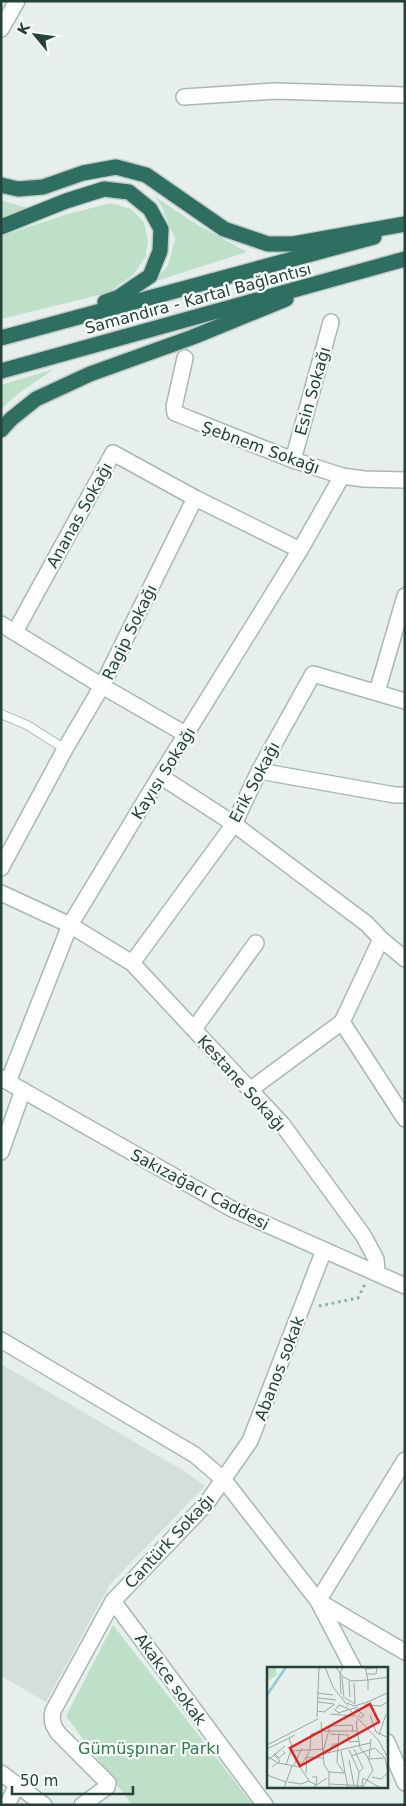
<svg xmlns="http://www.w3.org/2000/svg" width="406" height="1806" viewBox="0 0 406 1806" font-family="'DejaVu Sans',sans-serif">
<style>
.built{fill:#d4dfda}
.green{fill:#bfe0c8}
.lines{fill:none;stroke-linecap:round;stroke-linejoin:round}
.service-casing{stroke:#a8b8b2;stroke-width:10}
.minor-casing{stroke:#a8b8b2;stroke-width:18}
.tertiary-casing{stroke:#a8b8b2;stroke-width:18}
.motorway-casing{stroke:#c2cac8;stroke-width:18}
.path{stroke:#86b3a5;stroke-width:3;stroke-dasharray:2.5 4;stroke-linecap:butt}
.service{stroke:#fff;stroke-width:8}
.minor{stroke:#fff;stroke-width:15}
.tertiary{stroke:#fff;stroke-width:15}
.motorway{stroke:#2f6f62;stroke-width:15}
.labels{text-anchor:middle;stroke-width:4.5;stroke-linejoin:round;paint-order:stroke}
.street-label{font-size:16px;fill:#24423a;stroke:#f7fbf9}
.park-label{font-size:16px;fill:#2d7a4b;stroke:#f7fbf9}
.inset-river{fill:none;stroke:#8ec9d4;stroke-width:2.5}
.inset-road{fill:none;stroke:#98aaa4;stroke-width:1}
.view{fill:#d62828;fill-opacity:0.15;stroke:#d62828;stroke-width:2.5}
.inset-edge{fill:none;stroke:#24423a;stroke-width:2.5}
</style>
<rect width="100%" height="100%" fill="#e6efeb"/>
<polygon class="built" points="1,1364 184,1471 205,1486 110,1584 46,1702 1,1676"/>
<g class="green">
<polygon points="154,196 196,224 247,252 156,281 168,265 175,239 161,205"/>
<polygon points="1,200 27,208 1,220"/>
<polygon points="111,203 131,209 144,222 148,240 146,256 133,275 107,293 1,319 1,236 68,214"/>
<polygon points="54,369 19,393 1,409 1,385"/>
<polygon points="113,1625 253,1805 132,1805 66,1716"/>
</g>
<g class="lines">
<defs>
<polyline id="service" points="1,714 27,725 65,749"/>
<g id="minor">
<polyline points="184,97 275,91 405,95"/>
<polyline points="185,358 174,407 175,413 293,460 342,476 364,479 405,480"/>
<polyline points="293,460 331,322"/>
<polyline points="1,624 102,686 187,735"/>
<polyline points="15,632 113,453 195,498"/>
<polyline points="377,692 405,596"/>
<polyline points="259,771 395,795 405,795"/>
<polyline points="160,776 234,824 367,924 381,939 342,1022 405,1119"/>
<polyline points="1,868 65,749 102,686 195,498 300,550"/>
<polyline points="1,893 70,925 132,963 282,1124 363,1235 376,1259 377,1272"/>
<polyline points="381,939 405,959"/>
<polyline points="132,963 234,824 259,771 313,674 405,701"/>
<polyline points="194,1029 256,943"/>
<polyline points="8,1082 70,925 160,776 300,550 342,476"/>
<polyline points="251,1089 342,1022"/>
<polyline points="1,1152 23,1090"/>
<polyline points="1,1340 195,1455 224,1480 318,1601 353,1668"/>
<polyline points="405,1460 318,1601 405,1652"/>
<polyline points="113,1601 265,1805"/>
<polyline points="387,1742 405,1783"/>
<polyline points="1,1773 44,1805"/>
<polyline points="7,1805 17,1785"/>
<path d="M82 1805 107 1787 108 1783 59 1734C53 1726 51 1721 53 1711L113 1601 206 1504 250 1441 324 1250"/>
</g>
<g id="tertiary">
<polyline points="1,29 17,1"/>
<polyline points="1,1078 232,1209 405,1286"/>
</g>
<g id="motorway">
<polyline points="1,185 18,189 43,187 83,173 116,167 146,175 224,229 268,244 293,244 405,224"/>
<polyline points="1,227 66,201 104,189 129,192 150,209 161,229 160,251 150,276 119,297 105,302"/>
<polyline points="1,338 374,237"/>
<polyline points="1,371 405,259"/>
<polyline points="1,430 11,419 36,399 90,374 193,337 286,299"/>
</g>
</defs>
<use href="#service" class="service-casing"/>
<use href="#minor" class="minor-casing"/>
<use href="#tertiary" class="tertiary-casing"/>
<use href="#motorway" class="motorway-casing"/>
<polyline class="path" points="319,1306 358,1298 365,1284"/>
<use href="#service" class="service"/>
<use href="#minor" class="minor"/>
<use href="#tertiary" class="tertiary"/>
<use href="#motorway" class="motorway"/>
</g>
<g class="labels">
<g class="street-label">
<text transform="translate(198 298) rotate(-15)" y="6">Samandıra - Kartal Bağlantısı</text>
<text transform="translate(312 391) rotate(-74)" y="6">Esin Sokağı</text>
<text transform="translate(261 447) rotate(20)" y="6">Şebnem Sokağı</text>
<text transform="translate(79 515) rotate(-61)" y="6">Ananas Sokağı</text>
<text transform="translate(129 632) rotate(-64)" y="6">Ragip Sokağı</text>
<text transform="translate(163 773) rotate(-58)" y="6">Kayısı Sokağı</text>
<text transform="translate(254 782) rotate(-62)" y="6">Erik Sokağı</text>
<text transform="translate(242 1083) rotate(48)" y="6">Kestane Sokağı</text>
<text transform="translate(200 1189) rotate(28)" y="6">Sakızağacı Caddesi</text>
<text transform="translate(279 1368) rotate(-69)" y="6">Abanos sokak</text>
<text transform="translate(169 1541) rotate(-47)" y="6">Cantürk Sokağı</text>
<text transform="translate(171 1679) rotate(54)" y="6">Akakce sokak</text>
</g>
<g class="park-label">
<text x="149" y="1754">Gümüşpınar Parkı</text>
</g>
</g>
<g transform="translate(267 1667)">
<rect width="121" height="121" fill="#e6efeb"/>
<path d="M0 0H9V6H12L0 15Z" fill="#bfe0c8"/>
<path class="inset-river" d="M0 28 19 0"/>
<path class="inset-road" d="M58 0 66 20 81 39M69 0 75 9 84 14 101 13V23M98 0 101 13 122 10M98 2 114 0M99 7H109L110 1M75 10 77 31M82 14 83 30M50 26 66 28M74 27 73 7 76 0M51 31 69 33M78 31 88 37 87 16M51 35 67 37M80 36 87 39 101 35M99 36 122 25M97 38 114 39 122 34M89 42 97 48 94 51 91 48M50 44 57 45 68 37M71 46 91 40M72 46 68 43 72 38 82 42 112 74 122 93M63 47 87 49M103 48 109 65 122 71M50 50 52 0M91 54 89 55 93 81M54 55 57 98 62 105M55 64H90M63 67 81 68 82 75 92 74M112 68 119 47M104 72 102 92 118 91M71 77 70 95 77 106M0 78 51 52M93 81 100 89 106 103 95 121M0 82 28 68M87 82 96 101 92 105 90 121M82 83 92 105M24 84 56 82M74 84 81 121M56 85 63 59 85 58 86 64M7 86 12 91 18 86 16 84M56 87 103 76M61 87 66 77H71L72 67M0 89 11 96 33 100 42 114M84 89 108 81M82 93 87 118M0 94 18 79M19 98 25 80 22 71M27 98 35 81M5 100 13 94 7 88M33 100 43 83 44 67 55 65M62 105 78 106M62 105V121M39 106 40 90 56 91M0 108 19 115M105 110 114 112 121 106 118 91 108 81M42 114 49 118 50 110H45M21 115 34 117 42 114M63 117 97 119M95 118 96 111 114 121M17 121 25 99M45 121 60 111"/>
<path class="view" d="M103 37 112 55 33 99 23 81Z"/>
<rect width="121" height="121" class="inset-edge"/>
</g>
<rect width="406" height="1806" fill="none" stroke="#24423a" stroke-width="5"/>
<g transform="translate(35 35) rotate(299)" stroke="#f7fbf9" stroke-width="4" paint-order="stroke">
<path d="M0-4L9 19L0 12L-9 19Z" fill="#24423a"/>
<text y="-8" font-size="14" font-weight="bold" text-anchor="middle" fill="#24423a">K</text>
</g>
<path d="M12 1786v8h121v-8" fill="none" stroke="#24423a" stroke-width="2.5"/>
<text x="20" y="1786" font-size="15" fill="#24423a" stroke="#f7fbf9" stroke-width="4" paint-order="stroke">50 m</text>
</svg>
